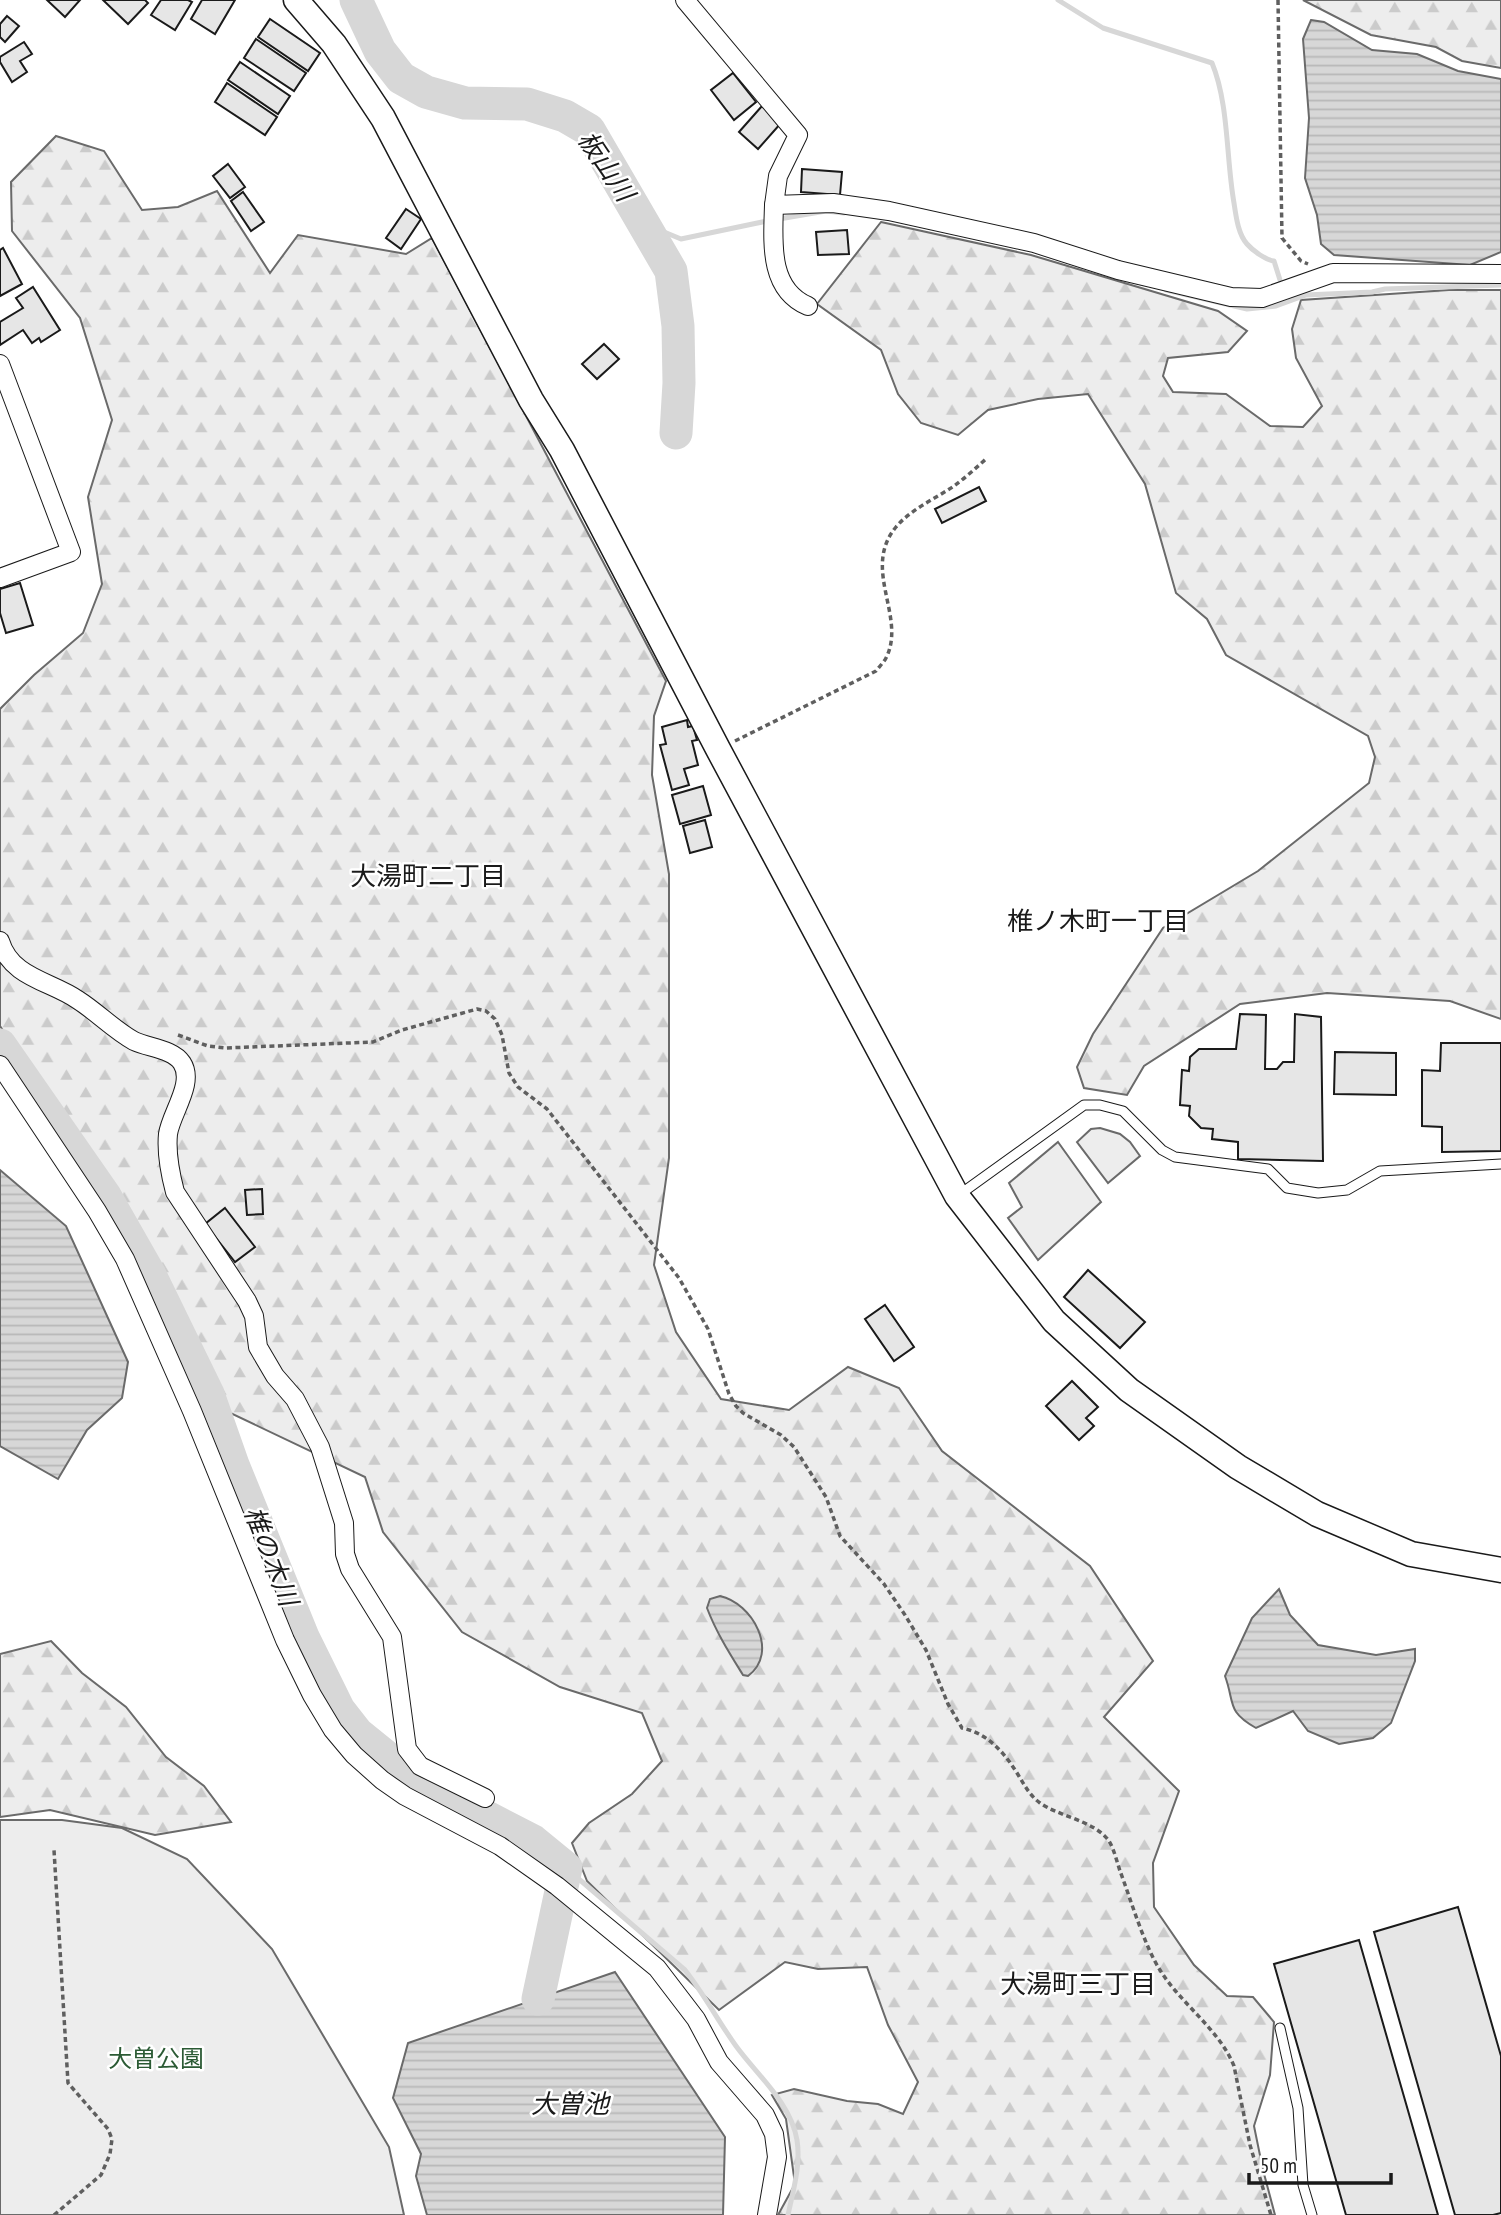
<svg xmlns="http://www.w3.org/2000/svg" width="1501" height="2215" viewBox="0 0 1501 2215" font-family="'PT Sans Narrow','Noto Sans JP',sans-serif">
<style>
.forest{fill:url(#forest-firs);stroke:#6a6a6a;stroke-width:2}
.built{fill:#ededed;stroke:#6a6a6a;stroke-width:2}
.water{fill:url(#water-rules);stroke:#6a6a6a;stroke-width:2}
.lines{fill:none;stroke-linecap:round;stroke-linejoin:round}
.stream{stroke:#d7d7d7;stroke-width:5}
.river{stroke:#d7d7d7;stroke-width:33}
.building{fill:#e6e6e6;stroke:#1a1a1a;stroke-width:2}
.lane-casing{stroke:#1a1a1a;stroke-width:11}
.street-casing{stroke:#1a1a1a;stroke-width:20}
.secondary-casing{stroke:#1a1a1a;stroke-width:27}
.path{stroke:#5f5f5f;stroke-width:3.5;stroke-dasharray:5 3.5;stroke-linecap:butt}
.lane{stroke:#fff;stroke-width:9}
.street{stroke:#fff;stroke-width:18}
.secondary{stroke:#fff;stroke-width:24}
.labels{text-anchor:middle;stroke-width:5;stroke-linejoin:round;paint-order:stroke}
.park-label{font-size:24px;fill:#2b5a34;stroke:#fff}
.water-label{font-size:26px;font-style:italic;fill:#1a1a1a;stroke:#fff}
.neighbourhood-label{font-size:26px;fill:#1a1a1a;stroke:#fff}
</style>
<defs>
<pattern id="forest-firs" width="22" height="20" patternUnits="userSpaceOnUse" patternTransform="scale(1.75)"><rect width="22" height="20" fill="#ededed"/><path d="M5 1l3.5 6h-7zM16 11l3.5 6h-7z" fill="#cbcbcb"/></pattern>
<pattern id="water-rules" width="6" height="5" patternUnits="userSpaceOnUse" patternTransform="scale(1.75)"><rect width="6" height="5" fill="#d7d7d7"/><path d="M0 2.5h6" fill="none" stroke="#b8b8b8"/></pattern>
</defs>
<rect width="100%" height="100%" fill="#fff"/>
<g class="forest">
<polygon points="1303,0 1501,0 1501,68 1462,61 1436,47 1371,35"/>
<polygon points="56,136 104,151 142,210 178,207 217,191 270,273 298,235 406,254 432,238 666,681 654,716 652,775 669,874 669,1158 654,1265 676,1332 721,1399 789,1410 848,1367 899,1388 942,1451 1090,1566 1153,1661 1104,1717 1179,1791 1153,1863 1154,1907 1194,1965 1227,1996 1253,1997 1274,2022 1270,2075 1254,2126 1263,2170 1275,2215 778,2215 795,2184 786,2119 772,2095 794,2089 847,2101 878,2104 903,2114 918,2082 888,2025 867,1967 818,1969 785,1962 719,2010 587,1881 572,1843 589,1823 632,1794 662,1761 642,1713 560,1687 462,1632 383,1532 365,1477 224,1410 103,1177 0,1026 0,709 34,675 83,633 102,584 88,497 112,420 80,318 12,231 11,182"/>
<polygon points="881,222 1031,255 1218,311 1247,331 1228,352 1168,358 1163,376 1173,392 1226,394 1270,426 1303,427 1322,406 1296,358 1292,329 1301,300 1449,290 1501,290 1501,1019 1450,1001 1327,993 1240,1004 1144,1066 1127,1095 1084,1088 1077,1067 1093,1034 1163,928 1258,871 1369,783 1375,757 1368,736 1226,655 1207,619 1176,593 1145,484 1088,394 1038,399 988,410 958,435 921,423 898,394 881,350 817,304"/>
<polygon points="51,1641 82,1673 126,1707 166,1757 204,1786 231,1822 155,1835 50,1810 0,1817 0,1654"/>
</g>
<g class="built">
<polygon points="1100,1128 1120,1134 1130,1142 1140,1156 1108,1183 1077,1142 1091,1129"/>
<polygon points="1058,1142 1101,1202 1038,1260 1008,1218 1022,1207 1009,1183"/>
<polygon points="0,1820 62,1820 122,1828 187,1859 272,1949 389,2147 404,2215 0,2215"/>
</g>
<g class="water">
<polygon points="1311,20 1324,22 1372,50 1417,54 1458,71 1501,79 1501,252 1470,265 1334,255 1321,244 1317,215 1305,178 1309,118 1303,39"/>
<polygon points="0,1170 66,1226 128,1362 122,1398 87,1430 58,1479 0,1446"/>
<path d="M1279 1589 1290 1615 1318 1645 1376 1655 1415 1649V1661L1391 1723 1373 1738 1339 1744 1308 1731 1293 1711 1256 1728C1226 1711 1235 1703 1225 1676L1252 1618Z"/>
<path d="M720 1596C752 1603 780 1652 748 1676L743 1675C730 1654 716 1632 707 1608L710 1599Z"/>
<polygon points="615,1972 725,2137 723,2215 427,2215 416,2176 421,2154 393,2098 408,2043"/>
</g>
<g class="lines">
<g class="stream">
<path d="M1058 0 1103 28 1212 63C1229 104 1226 158 1234 203 1236 216 1238 234 1247 244 1253 251 1266 260 1274 261L1280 280"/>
<polyline points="628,195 652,227 681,239 767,221"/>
<polyline points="779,219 826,211 844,213"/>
<polyline points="1166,290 1247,309 1276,306 1306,295 1372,292 1385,289 1501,285"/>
<path d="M566 1868 685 1970C704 1994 718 2021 736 2046 757 2075 791 2103 797 2140 801 2165 793 2191 788 2215"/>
</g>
<g class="river">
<polyline points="356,0 380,51 401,78 426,92 465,103 527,104 565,116 589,130 671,271 678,326 679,383 676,433"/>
<polyline points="0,1045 105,1196 150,1275 208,1394 233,1465 303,1637 339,1710 357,1733 399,1767 435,1790 533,1841 566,1868 538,1999"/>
</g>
</g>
<g class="building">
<polygon points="47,0 80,0 65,17"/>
<polygon points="103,0 145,0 148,3 128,24"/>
<polygon points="161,0 188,0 192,2 175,30 151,15"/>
<polygon points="202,0 235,0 215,34 191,19"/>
<polygon points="7,16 19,26 5,42 0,37 0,24"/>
<polygon points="270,19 320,53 308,71 258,37"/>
<polygon points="256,39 306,73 294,91 244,58"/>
<polygon points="24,42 32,54 20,61 27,72 12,82 0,62 0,57"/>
<polygon points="240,62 290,96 278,114 228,80"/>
<polygon points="733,73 756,102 734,120 711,90"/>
<polygon points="227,83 277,117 265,135 215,102"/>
<polygon points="762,106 781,123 758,149 739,132"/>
<polygon points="228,164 245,187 230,198 213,176"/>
<polygon points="802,169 842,172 840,195 801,192"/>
<polygon points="243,192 264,222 251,231 231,201"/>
<polygon points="406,209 421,219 401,249 386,238"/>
<polygon points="847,230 849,254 818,255 816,232"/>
<polygon points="3,248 22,284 0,296 0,250"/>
<polygon points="33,287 60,330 41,342 39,338 32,343 23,330 0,345 0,322 23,308 16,298"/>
<polygon points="604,344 619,359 597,379 582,364"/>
<polygon points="979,487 986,501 942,523 935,509"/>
<polygon points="20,583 33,625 6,633 0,613 0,589"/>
<polygon points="687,720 688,727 693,726 697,740 692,741 698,765 684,769 689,785 672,790 660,745 666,744 662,727"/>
<polygon points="703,786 711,815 680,824 672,795"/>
<polygon points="705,820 712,847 690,853 683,826"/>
<polygon points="1240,1014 1266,1015 1265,1069 1277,1069 1283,1062 1294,1062 1295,1014 1321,1017 1323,1161 1238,1159 1238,1142 1212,1139 1213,1129 1201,1128 1189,1116 1190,1106 1180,1105 1182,1070 1189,1071 1190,1057 1199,1049 1236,1049"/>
<polygon points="1441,1043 1501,1043 1501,1151 1442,1152 1442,1127 1422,1126 1422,1070 1440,1071"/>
<polygon points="1335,1052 1396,1053 1396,1095 1334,1094"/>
<polygon points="262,1189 263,1214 247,1215 245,1190"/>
<polygon points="225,1208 255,1247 235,1262 205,1224"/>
<polygon points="1088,1270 1145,1322 1120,1348 1064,1297"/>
<polygon points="885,1305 914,1347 894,1361 865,1319"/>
<polygon points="1072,1381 1098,1407 1086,1418 1094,1426 1079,1440 1046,1406"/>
<polygon points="1458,1907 1501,2056 1501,2213 1493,2215 1455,2215 1374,1932"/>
<polygon points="1359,1940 1438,2215 1346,2215 1274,1964"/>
</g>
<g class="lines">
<defs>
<g id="lane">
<polyline points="959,1195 1084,1105 1100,1105 1123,1111 1162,1150 1175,1157 1268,1169 1287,1188 1318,1193 1347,1190 1380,1171 1501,1164"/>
<polyline points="1280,2028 1298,2108 1303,2185 1312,2215"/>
</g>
<g id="street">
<polyline points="685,0 798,135 778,176 774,205 833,203 889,211 1034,243 1118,270 1231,297 1262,298 1333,273 1501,274"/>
<path d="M774 205C773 241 768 289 808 306"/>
<polyline points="0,364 71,552 0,578"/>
<path d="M0 941C11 978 51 981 78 1000 97 1012 114 1030 134 1041 149 1048 173 1049 182 1063 195 1083 171 1113 168 1134 166 1154 170 1173 175 1192L247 1301 254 1316 258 1347 275 1376 295 1399 320 1447 344 1523 345 1554 350 1569 392 1637 407 1749 420 1766 485 1798"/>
<polyline points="0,1065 97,1211 125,1259 192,1411 285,1640 312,1695 333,1730 354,1755 382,1780 405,1796 500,1846 557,1886 657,1968 696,2019 719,2062 765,2115 774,2134 777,2157 767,2215"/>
</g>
<polyline id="secondary" points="296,0 334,44 383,118 531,400 562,450 718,749 957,1196 1054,1321 1129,1390 1238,1467 1317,1514 1411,1554 1501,1570"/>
</defs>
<use href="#lane" class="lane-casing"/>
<use href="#street" class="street-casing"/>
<use href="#secondary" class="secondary-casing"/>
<g class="path">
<polyline points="1278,0 1282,238 1301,261 1308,264"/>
<path d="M735 741 876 671C879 667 884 662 886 658 907 617 861 569 896 527 911 509 935 499 954 486 965 478 976 468 987 458"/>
<path d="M178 1035 208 1046 226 1048 373 1042 402 1030 477 1009 486 1011 495 1019 502 1035 509 1073 518 1087 547 1109 679 1278 708 1329 729 1394 736 1406 743 1413 781 1435 794 1447 826 1497 840 1536 884 1584 905 1615 926 1650 948 1704 962 1728C987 1733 1004 1752 1017 1773 1024 1784 1029 1795 1040 1803 1058 1816 1095 1821 1109 1841 1114 1849 1117 1862 1120 1871 1131 1900 1144 1945 1160 1970 1181 2004 1219 2029 1234 2066L1250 2145 1271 2215"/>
<polyline points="54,2215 101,2175 110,2154 112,2139 108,2129 68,2083 54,1850"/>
</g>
<use href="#lane" class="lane"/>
<use href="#street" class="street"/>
<use href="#secondary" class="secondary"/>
</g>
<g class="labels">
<g class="park-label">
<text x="156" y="2067">大曽公園</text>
</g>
<g class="water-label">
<text transform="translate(606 166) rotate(56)" y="9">板山川</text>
<text transform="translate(271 1556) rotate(69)" y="9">椎の木川</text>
<text x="570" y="2113">大曽池</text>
</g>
<g class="neighbourhood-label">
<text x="428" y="885">大湯町二丁目</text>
<text x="1098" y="930">椎ノ木町一丁目</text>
<text x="1078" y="1993">大湯町三丁目</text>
</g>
</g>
<path d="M1249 2173v10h142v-10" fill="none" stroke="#1a1a1a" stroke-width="3.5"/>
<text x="1260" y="2173" font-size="21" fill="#1a1a1a" stroke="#ffffff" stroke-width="5" paint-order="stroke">50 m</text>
</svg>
